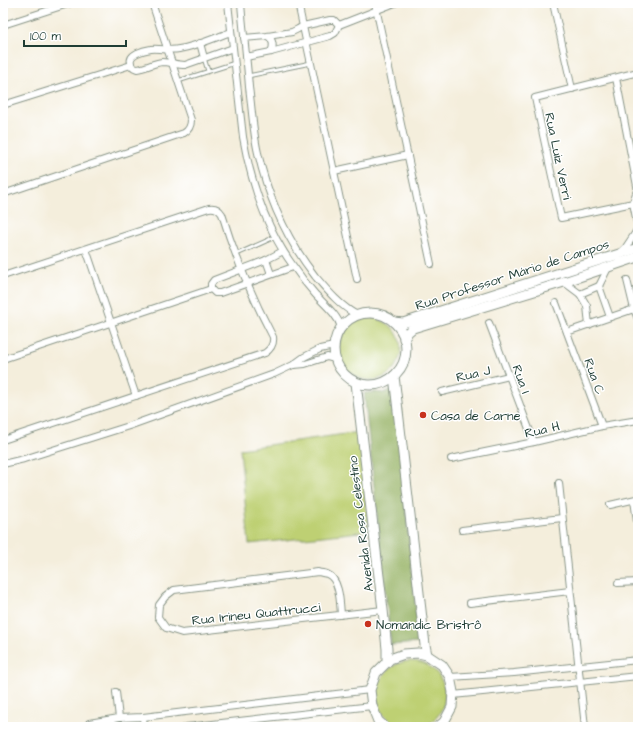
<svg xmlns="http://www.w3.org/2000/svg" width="641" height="730" viewBox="0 0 641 730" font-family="'Architects Daughter',sans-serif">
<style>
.green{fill:#bed073;stroke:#6e8654}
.forest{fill:#96b265;stroke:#5a784c}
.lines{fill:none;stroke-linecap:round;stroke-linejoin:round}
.lane-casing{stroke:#8a9688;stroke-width:5}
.street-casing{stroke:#8a9688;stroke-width:8}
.secondary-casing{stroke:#8a9688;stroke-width:11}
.lane{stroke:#fff;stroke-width:3}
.street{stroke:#fff;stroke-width:6}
.secondary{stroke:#fff;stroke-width:9}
.poi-dot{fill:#c8321e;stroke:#fff;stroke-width:1.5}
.labels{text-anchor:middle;stroke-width:3;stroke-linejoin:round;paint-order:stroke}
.street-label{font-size:13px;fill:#1f3d34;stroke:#fff}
.poi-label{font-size:13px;fill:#1f3d34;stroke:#fff;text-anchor:start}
</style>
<rect width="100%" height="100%" fill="#fff"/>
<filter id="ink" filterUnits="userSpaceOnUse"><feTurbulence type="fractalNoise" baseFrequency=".025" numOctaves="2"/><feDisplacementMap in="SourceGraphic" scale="8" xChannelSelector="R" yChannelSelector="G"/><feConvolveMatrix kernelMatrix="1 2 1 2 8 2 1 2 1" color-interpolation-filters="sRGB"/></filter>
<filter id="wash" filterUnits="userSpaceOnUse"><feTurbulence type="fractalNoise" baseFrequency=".012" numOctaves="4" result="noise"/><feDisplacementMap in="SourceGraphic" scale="16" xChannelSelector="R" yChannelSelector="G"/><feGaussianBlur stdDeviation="0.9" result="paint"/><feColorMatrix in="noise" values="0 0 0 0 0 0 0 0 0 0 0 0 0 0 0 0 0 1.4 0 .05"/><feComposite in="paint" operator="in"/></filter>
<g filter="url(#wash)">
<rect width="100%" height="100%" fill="#f4eedc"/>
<g class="green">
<circle cx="370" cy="349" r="31"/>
<polygon points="359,432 369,531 249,544 240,449"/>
<circle cx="411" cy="695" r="34"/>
</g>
<polygon class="forest" points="394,388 419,643 391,645 364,393 374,392 384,393"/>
</g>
<g filter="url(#ink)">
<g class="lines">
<defs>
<g id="lane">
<polyline points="204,58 208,71"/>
<polyline points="248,76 311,63"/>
<polyline points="178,81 235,63"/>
<polyline points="235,255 275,237"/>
</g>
<g id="street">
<path d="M228 3 243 137C251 183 266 229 294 267 300 276 307 285 315 294 324 304 337 314 341 327"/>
<path d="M241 3C243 31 247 59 249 87 252 109 253 132 258 153 268 197 287 240 315 276 327 290 340 306 357 315"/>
<polyline points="298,3 357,279"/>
<polyline points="375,3 431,264"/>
<polyline points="553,3 572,89"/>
<polyline points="636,3 638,11"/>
<polyline points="3,25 71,3"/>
<path d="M231 32C214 38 197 46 179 49 169 51 160 48 151 49 144 50 128 54 131 63 131 67 134 68 137 69 146 68 153 63 162 62 170 62 177 65 185 65L233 48"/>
<path d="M268 36C273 40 274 46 271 52"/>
<polyline points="244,38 268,36 292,32 298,29 303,26 330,20 334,20 339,25"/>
<polyline points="200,43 204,58"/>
<polyline points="246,57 271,52 330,36 335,33 339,25 395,3"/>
<polyline points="638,72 535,98 561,218 638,202"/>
<polyline points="616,78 638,191"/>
<polyline points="3,105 131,65"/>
<polyline points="334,171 408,155"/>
<path d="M3 194 184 133C189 130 191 125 191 120L152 3"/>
<polyline points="86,249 136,396"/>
<polyline points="621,252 626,247 634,235 638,228 633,203 637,190"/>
<polyline points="266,260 271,274"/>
<path d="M3 276 209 208C215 207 219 209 222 214 235 257 252 297 273 337 274 344 271 349 265 353L3 440"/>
<polyline points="564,280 564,282 580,294 599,286 609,266"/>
<polyline points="627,280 634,309 638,319"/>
<polyline points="599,286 610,317"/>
<polyline points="211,289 215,293 220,293 293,267"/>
<polyline points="211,289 211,284 214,280 266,260 283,251"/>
<polyline points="580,294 587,306 589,325"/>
<polyline points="556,303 602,426"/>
<polyline points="489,323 534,442"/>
<polyline points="567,332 634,309"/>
<polyline points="3,359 211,289"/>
<polyline points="294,365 305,364 327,357 335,359"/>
<polyline points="442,392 509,376"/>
<polyline points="451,459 534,442 602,426 638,420"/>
<polyline points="3,464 24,459 129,426 274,374 293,365 304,357 320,349 334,346"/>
<polyline points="559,483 585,727"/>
<polyline points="634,500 638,529"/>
<polyline points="610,505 636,499"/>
<polyline points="462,530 562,518"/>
<polyline points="618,583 638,582"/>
<polyline points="470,603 570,591"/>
<path d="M341 615C340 603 340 579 327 574 324 573 321 573 318 572L174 590 165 597 159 605 158 617 166 628 182 633 383 610"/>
<polyline points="450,677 514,673 638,660"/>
<polyline points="116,692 119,718"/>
<polyline points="453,695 638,676"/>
<polyline points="143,717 144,727"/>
<polyline points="88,727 89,723 119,718 143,717 370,690"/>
<polyline points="186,727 372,706"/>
</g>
<g id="secondary">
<circle cx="370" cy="349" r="36"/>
<polyline points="394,322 403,323 638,248"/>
<polyline points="404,339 408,332 413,328 564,282 638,257"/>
<polyline points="394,376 425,645 427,655"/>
<polyline points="356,383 383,610 387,649 387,662"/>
<polyline points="385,727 378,721 372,706 370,690 376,673 390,659 404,654 418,653 427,655 442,665 450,677 453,692 452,707 444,722 438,727"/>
</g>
</defs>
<use href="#lane" class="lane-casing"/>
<use href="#street" class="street-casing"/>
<use href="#secondary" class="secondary-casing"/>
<use href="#lane" class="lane"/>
<use href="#street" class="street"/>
<use href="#secondary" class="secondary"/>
</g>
</g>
<g class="poi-dot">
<circle cx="423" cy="415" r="4"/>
<circle cx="368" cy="624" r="4"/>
</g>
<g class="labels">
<g class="street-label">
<text transform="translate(559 156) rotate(78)" y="5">Rua Luiz Verri</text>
<text transform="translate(512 274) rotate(-18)" y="5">Rua Professor Mário de Campos</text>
<text transform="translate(473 373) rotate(-13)" y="5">Rua J</text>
<text transform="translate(595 376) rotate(70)" y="5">Rua C</text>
<text transform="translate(522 379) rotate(70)" y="5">Rua I</text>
<text transform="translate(542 429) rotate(-13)" y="5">Rua H</text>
<text transform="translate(360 524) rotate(-97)" y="5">Avenida Rosa Celestino</text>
<text transform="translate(256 613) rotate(-6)" y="5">Rua Irineu Quattrucci</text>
</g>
<g class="poi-label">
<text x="431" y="420">Casa de Carne</text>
<text x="376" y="629">Nomandic Bristrô</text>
</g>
</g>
<rect width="641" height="730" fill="none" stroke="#fff" stroke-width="16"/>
<path d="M24 40v6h102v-6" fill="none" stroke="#1f3d34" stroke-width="2"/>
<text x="30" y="40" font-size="12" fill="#1f3d34" stroke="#ffffff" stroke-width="3" paint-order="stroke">100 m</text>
</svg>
